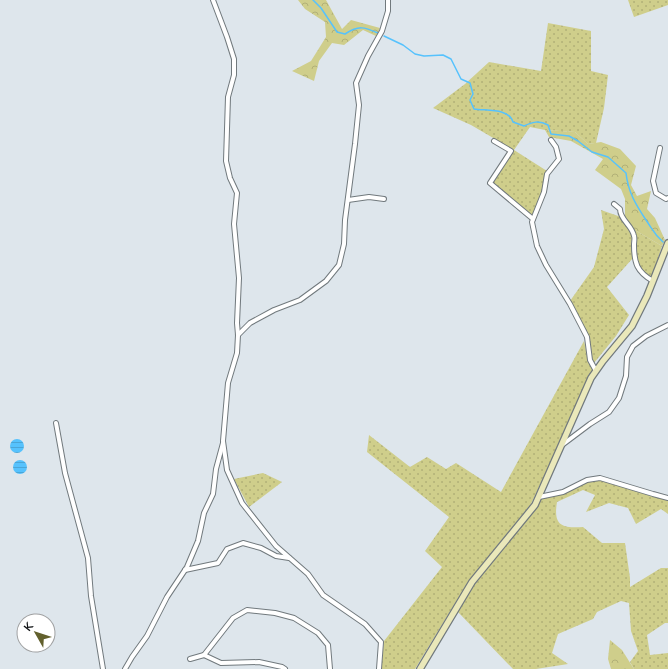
<svg xmlns="http://www.w3.org/2000/svg" width="668" height="669" viewBox="0 0 668 669" font-family="'Nunito Sans',sans-serif">
<style>
.grass{fill:url(#grass-dots)}
.forest{fill:url(#forest-crowns)}
.water{fill:url(#water-rules)}
.lines{fill:none;stroke-linecap:round;stroke-linejoin:round}
.stream{stroke:#56c2fd;stroke-width:1.5}
.street-casing{stroke:#71797d;stroke-width:6}
.secondary-casing{stroke:#71797d;stroke-width:8}
.street{stroke:#fff;stroke-width:4}
.secondary{stroke:#eae8ba;stroke-width:5.5}
</style>
<defs>
<pattern id="grass-dots" width="8" height="8" patternUnits="userSpaceOnUse"><rect width="8" height="8" fill="#cfce8b"/><path d="M2 2h.1M6 6h.1" fill="none" stroke="#b1b077" stroke-width="1.8" stroke-linecap="round"/></pattern>
<pattern id="forest-crowns" width="20" height="18" patternUnits="userSpaceOnUse"><rect width="20" height="18" fill="#cfce8b"/><path d="M2 6a3 3 0 1 1 6 0M12 15a3 3 0 1 1 6 0" fill="none" stroke="#b1b077"/></pattern>
<pattern id="water-rules" width="6" height="5" patternUnits="userSpaceOnUse"><rect width="6" height="5" fill="#56c2fd"/><path d="M0 2.5h6" fill="none" stroke="#4aa6d8"/></pattern>
</defs>
<rect width="100%" height="100%" fill="#dee6ec"/>
<g class="grass">
<polygon points="628,0 668,0 668,5 634,17"/>
<polygon points="548,23 591,31 591,71 608,75 604,108 596,143 588,144 575,132 545,130 530,127 514,150 547,171 543,191 533,217 492,183 514,150 471,125 433,108 465,84 489,62 541,71"/>
<polygon points="601,210 621,217 633,235 631,243 633,258 607,287 629,315 616,336 594,363 592,358 588,336 570,301 594,267 604,229"/>
<path d="M633 229 662 246 652 277C627 266 643 246 633 229Z"/>
<polygon points="584,341 588,360 593,371 531,504 468,582 415,669 381,669 384,641 442,567 425,551 449,517 367,452 369,435 410,467 427,457 446,469 456,463 501,492"/>
<polygon points="263,473 282,482 249,507 234,479"/>
<path d="M599 480 668 499V514L661 509 636 524 628 508 609 503 586 512 595 495 583 490 557 502C553 526 562 528 583 527L602 543H625L630 578V587L661 568H668V623H665L647 635 650 655 668 653V669H634L630 662 638 651 631 631 629 603 621 601 597 612 593 619 558 634 552 653 568 664 536 669H513L457 611 472 588 543 497 563 493 587 481Z"/>
</g>
<g class="forest">
<polygon points="298,0 326,0 342,29 351,20 380,28 376,36 363,30 344,45 332,43 319,61 314,81 292,71 311,61 326,37 325,22 305,9"/>
<polygon points="545,130 575,132 588,144 601,142 620,149 636,166 631,185 637,196 651,191 647,209 655,218 665,240 662,246 633,229 625,218 625,199 621,189 595,170 603,159 571,141 549,137"/>
<polygon points="610,640 622,650 634,669 611,669 608,659"/>
</g>
<g class="water">
<circle cx="17" cy="446" r="7"/>
<circle cx="20" cy="467" r="7"/>
</g>
<g class="lines">
<g class="stream">
<path d="M313 0 321 8 337 32 345 34C359 25 364 27 378 33"/>
<path d="M384 36 403 45 415 54 424 56 443 55 451 59 461 79 470 83 473 94 470 100 474 109C487 111 509 108 513 122L524 126C532 122 539 120 548 125L551 134 569 136 578 141 592 152 608 157 626 173C628 192 636 205 646 220 653 230 653 233 663 242"/>
</g>
<defs>
<g id="street">
<polyline points="213,0 227,37 234,59 234,75 228,97 226,161 230,178 237,193 234,224 239,278 237,323 238,335 237,353 228,383 223,441 227,470 242,503 276,546 308,574 323,595 365,624 381,642 379,669"/>
<polyline points="551,140 556,147 559,159 547,174 544,192 532,222 537,246 546,265 570,304 587,337 590,360 596,371"/>
<polyline points="494,141 511,151 490,183 533,219"/>
<polyline points="660,148 653,181 656,193 666,199 668,198"/>
<polyline points="348,200 369,197 384,199"/>
<path d="M614 204 620 209C620 220 632 225 634 236 635 238 634 242 634 245 634 263 637 272 653 281"/>
<polyline points="238,335 250,323 274,310 300,300 326,281 339,265 344,244 345,220 355,144 359,105 356,83 368,56 382,31 388,11 388,0"/>
<polyline points="56,423 65,473 88,558 91,596 103,669"/>
<polyline points="562,445 590,424 609,412 619,398 626,376 627,357 633,346 646,336 668,325"/>
<polyline points="539,497 563,492 587,480 600,478 653,494 668,498"/>
<polyline points="185,570 218,563 227,549 243,543 261,548 276,556 289,558"/>
<polyline points="204,655 233,618 247,610 275,613 294,618 318,633 328,645 330,669"/>
<polyline points="190,659 204,655 221,663 259,662 282,667 285,669"/>
<polyline points="125,669 132,657 147,636 167,597 187,567 198,541 204,513 213,494 216,469 223,443"/>
</g>
<polyline id="secondary" points="420,669 472,582 535,505 591,378 603,361 632,326 647,296 668,243"/>
</defs>
<use href="#street" class="street-casing"/>
<use href="#secondary" class="secondary-casing"/>
<use href="#street" class="street"/>
<use href="#secondary" class="secondary"/>
</g>
<g transform="translate(36 633) rotate(309)"><circle r="19" fill="#ffffff" stroke="#9fa0a1"/>
<path d="M0-3L7 15L0 10L-7 15Z" fill="#62602d"/>
<text y="-6" font-size="11" font-weight="bold" text-anchor="middle" fill="#0f1214">K</text>
</g>
</svg>
